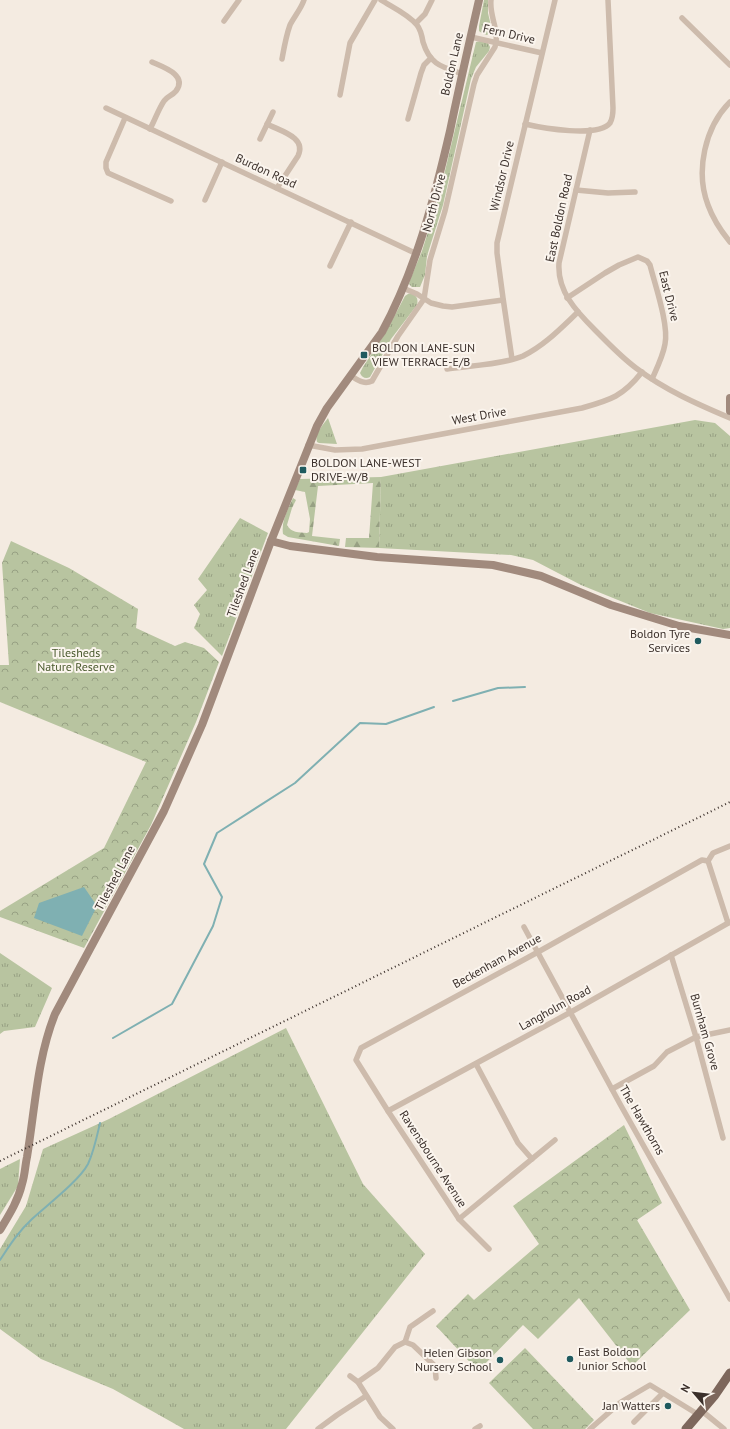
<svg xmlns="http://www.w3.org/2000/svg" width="730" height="1429" viewBox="0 0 730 1429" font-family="'PT Sans',sans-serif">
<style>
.grass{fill:url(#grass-tufts)}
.forest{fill:url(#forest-firs)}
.park{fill:url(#park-crowns)}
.water{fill:#7fb0b2}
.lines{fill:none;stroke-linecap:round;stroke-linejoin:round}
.stream{stroke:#7fb0b2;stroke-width:2}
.street{stroke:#cdbbac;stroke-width:5.5}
.secondary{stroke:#a18a7d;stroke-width:8}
.primary{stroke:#7d675c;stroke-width:9}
.rail{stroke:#3b302b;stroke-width:2;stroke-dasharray:1 3;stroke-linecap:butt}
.poi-dot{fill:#1f5a5e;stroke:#fbf5ee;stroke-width:1.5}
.labels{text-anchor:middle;stroke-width:4;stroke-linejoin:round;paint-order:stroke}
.street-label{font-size:12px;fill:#3b302b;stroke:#fbf5ee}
.poi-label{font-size:12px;fill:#3b302b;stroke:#fbf5ee;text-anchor:start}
.park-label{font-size:12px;fill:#4a5a2e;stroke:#fbf5ee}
</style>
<defs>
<pattern id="grass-tufts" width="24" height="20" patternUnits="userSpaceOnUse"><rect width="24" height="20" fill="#b8c4a0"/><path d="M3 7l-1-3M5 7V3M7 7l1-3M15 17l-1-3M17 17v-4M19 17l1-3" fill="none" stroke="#97a083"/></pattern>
<pattern id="forest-firs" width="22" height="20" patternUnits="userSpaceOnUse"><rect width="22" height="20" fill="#b8c4a0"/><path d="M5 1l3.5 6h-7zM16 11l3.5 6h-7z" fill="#97a083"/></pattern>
<pattern id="park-crowns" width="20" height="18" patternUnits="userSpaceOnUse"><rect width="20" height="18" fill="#b8c4a0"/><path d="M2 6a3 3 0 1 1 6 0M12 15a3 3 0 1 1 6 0" fill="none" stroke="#97a083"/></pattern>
</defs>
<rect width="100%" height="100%" fill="#f4ebe1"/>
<g class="grass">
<polygon points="484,0 488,0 488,13 492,30 487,35 483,34 479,31 479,26"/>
<polygon points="480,41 488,43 490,47 489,51 476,67 471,79 443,205 427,256 425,275 420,287 412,287 409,284 410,280 422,251 438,200 476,42"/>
<path d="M408 294C415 293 419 298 417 305L391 339 370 377C366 379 362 378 360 373L363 367 386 332 405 296Z"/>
<path d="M328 418 337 444 319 443 317 442C314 434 323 425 328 418Z"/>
<polygon points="695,420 715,423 730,436 730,628 723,629 650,613 581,585 533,560 511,555 379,548 381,477"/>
<polygon points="240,518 268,533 222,656 194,628 200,614 194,605 207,590 198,579"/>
<polygon points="0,953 52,988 35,1027 4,1031 0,1034"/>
<polygon points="286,1028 363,1184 425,1254 286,1429 184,1429 113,1389 41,1359 0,1329 0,1249 26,1206 43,1149 109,1119"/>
<polygon points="20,1159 18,1186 0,1215 0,1169"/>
</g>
<path class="forest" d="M381 477 379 548 345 547 346 538H369L373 483 318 486 312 536 340 539 339 546 288 537 283 534C281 521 288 509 293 498L296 500 292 508 287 525C291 533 299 532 307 533L309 532 310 519 305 492 295 490 300 479Z"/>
<g class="park">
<polygon points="11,541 69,568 138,609 136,628 175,646 185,642 204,648 219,662 196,722 151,825 84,948 0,917 0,911 104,848 146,762 0,702 0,665 9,665 2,563"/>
<polygon points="624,1125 662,1203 637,1220 690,1310 632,1366 579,1298 538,1339 523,1325 478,1371 436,1326 468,1294 474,1300 539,1244 513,1206"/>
<polygon points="525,1348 594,1420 585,1429 533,1429 489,1383"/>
</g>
<polygon class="water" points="84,887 97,906 82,936 34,918 39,903"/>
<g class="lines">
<g class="stream">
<polyline points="453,701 498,688 525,687"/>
<polyline points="113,1038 172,1004 213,926 222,897 204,864 217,833 295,783 360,723 386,724 434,707"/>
<path d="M0 1260C10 1245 18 1232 32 1219 47 1205 79 1181 88 1164 94 1151 97 1136 100 1123"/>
</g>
<g class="street">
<path d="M381 0C392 7 408 14 417 25 421 30 422 36 423 42 430 65 442 67 463 74"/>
<polyline points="682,18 730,65"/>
<polyline points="224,21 239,0"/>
<polyline points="416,23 425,14 432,0"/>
<polyline points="471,37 542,53"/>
<path d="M282 59C284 48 286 36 290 25 294 17 301 9 304 0"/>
<polyline points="340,95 350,43 375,0"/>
<path d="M730 102C705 127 695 171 708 205 713 219 721 231 730 242"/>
<polyline points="106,108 417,254"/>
<polyline points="125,118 106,162 106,168 108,173 171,201"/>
<polyline points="408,119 421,73 424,65 431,58"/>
<path d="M267 124C280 131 307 137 298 156L277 188"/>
<path d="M525 124C542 128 598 138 610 123 613 118 613 113 613 108L608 0"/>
<path d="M150 129C155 120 158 110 164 101 167 96 172 96 176 91 188 75 163 67 152 62"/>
<path d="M590 130 559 263C557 291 576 311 595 330 608 343 621 357 636 368 665 390 697 404 730 418"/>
<polyline points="260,139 273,112"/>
<polyline points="576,190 608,193 635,192"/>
<polyline points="205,200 222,162"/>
<polyline points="330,266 351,222"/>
<polyline points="403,288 417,294 431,303 443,306 452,307 503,300"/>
<path d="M567 298 605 273 619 265 638 257 647 261 650 265C655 285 669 325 665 344 663 356 657 368 652 379"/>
<polyline points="512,359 503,298 497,253 497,243 555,0"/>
<path d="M447 369C467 366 505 364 523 356 545 345 561 328 578 312"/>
<path d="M351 376C358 380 364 385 372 381L398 336 424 299 430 260 445 211 474 84 477 75 495 47C500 31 489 16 491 0"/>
<path d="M308 445 335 450 362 449 582 408C611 400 623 396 642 372"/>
<polyline points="708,861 728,923"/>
<polyline points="708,861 713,853 730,846"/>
<polyline points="524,927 620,1104 730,1299"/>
<polyline points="671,955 696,1037 723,1138"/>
<polyline points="476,1064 518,1143 532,1159"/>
<polyline points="612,1089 654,1066 667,1052 696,1037 730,1030"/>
<polyline points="388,1111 571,1012 730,922"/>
<polyline points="459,1219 555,1140"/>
<polyline points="489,1249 459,1219 388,1111 356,1060 361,1048 538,952 702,860 708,861"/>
<polyline points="405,1342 410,1327 433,1311"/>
<polyline points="350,1376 358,1382 380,1417 393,1429"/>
<polyline points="358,1382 378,1368 395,1347 405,1342 413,1345 435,1366 436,1378"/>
<polyline points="702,1411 724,1429"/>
<polyline points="634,1422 663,1393"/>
<polyline points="318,1429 337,1415 366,1396"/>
<polyline points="475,1429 480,1426"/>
<polyline points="590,1429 621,1402 650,1385 699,1415"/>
</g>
<g class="secondary">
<polyline points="730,398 730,411"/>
<polyline points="271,541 290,546 377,557 493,565 541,576 611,605 679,626 730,635"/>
<path d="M0 1230C9 1215 18 1201 22 1184 25 1175 25 1166 27 1157 35 1109 37 1059 55 1014L164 811 202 725 271 541 317 426 327 408 382 332C416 269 434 200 450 131 459 87 469 44 479 0"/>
</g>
<polyline class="primary" points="686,1429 715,1395 730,1373"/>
<polyline class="rail" points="0,1161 730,802"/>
</g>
<g class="poi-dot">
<rect x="360" y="351" width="8" height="8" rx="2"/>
<rect x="299" y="466" width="8" height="8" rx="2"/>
<circle cx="698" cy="641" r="4"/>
<circle cx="570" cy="1359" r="4"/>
<circle cx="500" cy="1360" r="4"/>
<circle cx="668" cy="1406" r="4"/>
</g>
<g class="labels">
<g class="street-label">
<text transform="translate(509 34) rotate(13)" y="4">Fern Drive</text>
<text transform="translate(452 64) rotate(-77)" y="4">Boldon Lane</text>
<text transform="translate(266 171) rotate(25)" y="4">Burdon Road</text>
<text transform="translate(502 176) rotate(-77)" y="4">Windsor Drive</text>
<text transform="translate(434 203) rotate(-75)" y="4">North Drive</text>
<text transform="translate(559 218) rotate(-78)" y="4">East Boldon Road</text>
<text transform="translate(669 296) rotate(76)" y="4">East Drive</text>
<text transform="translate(479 416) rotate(-10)" y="4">West Drive</text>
<text transform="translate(243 583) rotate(-70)" y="4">Tileshed Lane</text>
<text transform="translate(115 878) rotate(-62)" y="4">Tileshed Lane</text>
<text transform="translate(497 961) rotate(-29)" y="4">Beckenham Avenue</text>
<text transform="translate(555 1008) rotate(-29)" y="4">Langholm Road</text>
<text transform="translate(705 1032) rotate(74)" y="4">Burnham Grove</text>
<text transform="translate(642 1120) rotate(60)" y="4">The Hawthorns</text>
<text transform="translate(433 1159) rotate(57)" y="4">Ravensbourne Avenue</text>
</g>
<g class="poi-label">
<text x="372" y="352">BOLDON LANE-SUN<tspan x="372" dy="14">VIEW TERRACE-E/B</tspan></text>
<text x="311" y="467">BOLDON LANE-WEST<tspan x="311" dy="14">DRIVE-W/B</tspan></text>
<text x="690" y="638" text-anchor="end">Boldon Tyre<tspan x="690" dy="14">Services</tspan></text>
<text x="578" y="1356">East Boldon<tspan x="578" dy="14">Junior School</tspan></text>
<text x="492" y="1357" text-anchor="end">Helen Gibson<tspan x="492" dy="14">Nursery School</tspan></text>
<text x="660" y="1410" text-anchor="end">Jan Watters</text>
</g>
<g class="park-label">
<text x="76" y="657">Tilesheds<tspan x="76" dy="14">Nature Reserve</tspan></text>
</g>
</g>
<g transform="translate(694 1393) rotate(298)" stroke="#fbf5ee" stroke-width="3" paint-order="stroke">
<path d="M0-3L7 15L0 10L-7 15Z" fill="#3b302b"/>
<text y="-6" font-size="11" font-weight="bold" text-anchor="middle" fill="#3b302b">N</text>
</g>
</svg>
